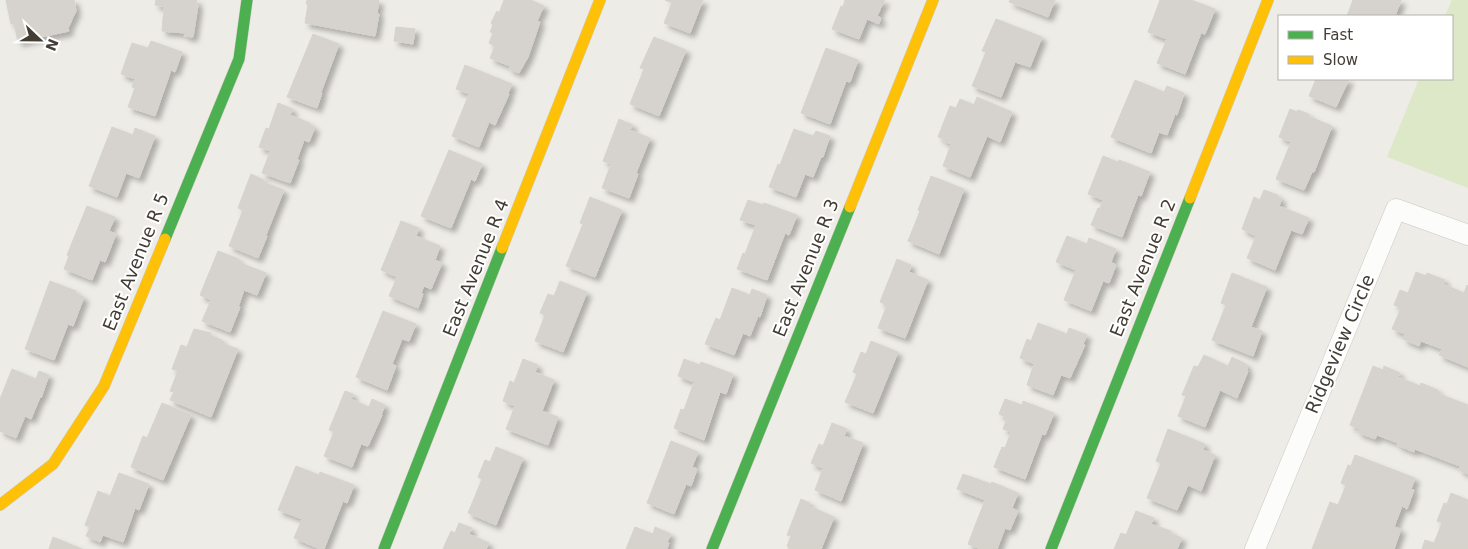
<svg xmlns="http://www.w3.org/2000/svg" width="1468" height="549" viewBox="0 0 1468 549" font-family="'DejaVu Sans',sans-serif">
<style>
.green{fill:#dde8c8}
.building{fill:#d6d3ce;stroke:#d6d3cd;filter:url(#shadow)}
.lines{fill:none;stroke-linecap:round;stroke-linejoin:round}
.street-casing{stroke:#cac8c3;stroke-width:21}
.fast-casing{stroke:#cdc8bf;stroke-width:12}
.slow-casing{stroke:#cdc8bf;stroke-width:12}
.street{stroke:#fcfcfb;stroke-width:20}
.fast{stroke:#4caf50;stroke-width:11}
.slow{stroke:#ffc107;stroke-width:11}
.labels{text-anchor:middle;stroke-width:4;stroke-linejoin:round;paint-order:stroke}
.street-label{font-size:18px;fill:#433d34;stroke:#fff}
</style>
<defs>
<filter id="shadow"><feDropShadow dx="4.5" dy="4.5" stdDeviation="2.5" flood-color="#0004"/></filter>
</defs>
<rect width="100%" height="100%" fill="#eeece7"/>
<polygon class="green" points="1452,0 1468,0 1468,188 1387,157 1419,79 1452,79 1452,16 1445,16"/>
<g class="building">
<polygon points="6,0 74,0 76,11 68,28 69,31 18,42 14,23 11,24"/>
<polygon points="156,0 197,0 196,4 198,5 193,37 184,36 185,33 162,31 164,6 155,5"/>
<polygon points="307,0 379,0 377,13 379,14 375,36 305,23 308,4 306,4"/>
<polygon points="504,0 531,0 544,6 537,21 540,22 528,57 519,73 509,69 510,66 490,58 495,46 489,43 493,33 490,32 493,25 491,23 497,11 499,13"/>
<polygon points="665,0 703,0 690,33 664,23 672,3"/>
<polygon points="845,0 885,0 884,1 877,16 881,18 879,24 867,19 859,39 832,29 841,6 843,7"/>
<polygon points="1010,0 1055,0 1048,17 1009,2"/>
<polygon points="1160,0 1191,0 1215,9 1205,34 1201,33 1185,74 1157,63 1167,39 1148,32"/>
<polygon points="1353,0 1401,0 1395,16 1347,16"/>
<polygon points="996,19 1042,37 1030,67 1015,62 1001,97 972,86 986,52 982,51"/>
<polygon points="396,27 415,29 413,44 394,41"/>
<polygon points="313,34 339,44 321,92 322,93 317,108 287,97"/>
<polygon points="654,37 686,50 659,116 630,104 644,69 640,68"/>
<polygon points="151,41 182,52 175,72 171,70 155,116 128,107 135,88 132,87 135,79 121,74 132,43 148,48"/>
<polygon points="826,48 858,60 850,82 846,81 830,124 801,113"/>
<polygon points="465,65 512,84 508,93 509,94 495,125 489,122 479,147 452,136 469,94 456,89"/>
<polygon points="1316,79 1349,79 1336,107 1309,96"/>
<polygon points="1135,80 1164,92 1167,86 1184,93 1177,115 1175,114 1167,135 1159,132 1151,153 1111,137"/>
<polygon points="977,97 1012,112 1000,142 987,136 970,177 943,166 951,144 943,141 944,139 938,137 950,106 956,108 960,99 974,105"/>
<polygon points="278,103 293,109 290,115 310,123 309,125 315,127 309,142 304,140 297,159 299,160 290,183 262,173 270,151 259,147 266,128 269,129"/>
<polygon points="1290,109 1297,112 1298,110 1309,114 1308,116 1332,126 1314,172 1312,172 1304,190 1276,179 1291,142 1279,137"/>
<polygon points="619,119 633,125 630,130 650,138 636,173 638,174 629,198 602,188 611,164 603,161"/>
<polygon points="112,127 133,135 135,128 155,136 139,178 126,173 117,197 89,186"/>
<polygon points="794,129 813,136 816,131 830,136 823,157 821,157 813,177 805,174 796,197 769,187 778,164 780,165"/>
<polygon points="449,150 482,164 475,181 471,179 451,228 421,216"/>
<polygon points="1103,156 1118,162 1119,160 1150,172 1141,196 1138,195 1122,237 1091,225 1098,208 1100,208 1103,200 1088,194"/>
<polygon points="251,174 264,180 263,182 284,190 266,235 267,236 258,258 229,246 243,210 238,208"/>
<polygon points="931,176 964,189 939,254 908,241 920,211 918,210"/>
<polygon points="1264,190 1278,195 1277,197 1282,199 1279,206 1309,218 1302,234 1291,230 1275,270 1247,258 1256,236 1242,229 1254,197 1260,200"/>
<polygon points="590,197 622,210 595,277 566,266 583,224 580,223"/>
<polygon points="748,200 763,205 764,203 797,215 789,235 785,233 767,280 737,269 743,253 745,254 756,225 740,220"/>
<polygon points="87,206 115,217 109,231 116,234 105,262 100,260 92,280 64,269 69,256 67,255"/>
<polygon points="401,221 419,228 416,236 440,246 435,260 442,263 431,289 424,286 421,293 423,294 418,308 389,296 397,277 381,270"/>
<polygon points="1067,236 1087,244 1089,238 1116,249 1111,262 1116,265 1109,283 1103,281 1091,311 1064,300 1076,270 1056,262"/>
<polygon points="218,251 239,259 238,262 266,273 257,295 244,290 238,307 240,307 230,332 202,321 211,300 200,295"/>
<polygon points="897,259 911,265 909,272 928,280 905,338 878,328 887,305 880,302"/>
<polygon points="1416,272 1426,276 1427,273 1445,280 1443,284 1464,293 1467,285 1468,286 1468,367 1439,355 1442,349 1421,341 1419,346 1403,339 1405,334 1392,329 1401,308 1394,305 1400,290 1408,293"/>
<polygon points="1232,273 1267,287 1251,327 1262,331 1253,356 1212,340 1226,305 1221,303"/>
<polygon points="50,281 76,291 75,293 84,297 73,326 68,324 54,360 25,349"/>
<polygon points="560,281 587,292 563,352 535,341 545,315 540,313 548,294 554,296"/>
<polygon points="732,288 750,295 752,289 767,295 760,317 758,316 750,336 743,333 734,355 705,344 716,318 720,320"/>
<polygon points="383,311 416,324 409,341 402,339 392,364 396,366 387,390 356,377"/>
<polygon points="1038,323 1067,334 1069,328 1087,335 1083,344 1085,345 1070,378 1061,375 1053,395 1027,385 1034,364 1020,358 1027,339 1031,341"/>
<polygon points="194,329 211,333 210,335 222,340 221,343 238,349 211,417 170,400 174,392 170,391 178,371 172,369 181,345 187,347"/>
<polygon points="871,341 898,352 873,413 845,402 857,374 853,372 861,352 866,354"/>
<polygon points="1204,355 1228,366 1232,357 1246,364 1247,370 1248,371 1237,398 1220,390 1205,427 1178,416 1186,396 1182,395 1194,366 1198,367"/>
<polygon points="523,359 538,365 535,372 554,380 542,411 558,417 548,445 506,429 515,406 503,401 510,381 514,383"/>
<polygon points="684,359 700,365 701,362 733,374 726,394 720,392 704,440 674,428 681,409 684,410 694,382 678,376"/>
<polygon points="1373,366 1383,370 1384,366 1400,373 1398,377 1420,386 1421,383 1438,390 1437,393 1468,405 1468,474 1459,470 1460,466 1415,449 1414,452 1397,445 1398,443 1377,435 1375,439 1357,432 1359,429 1350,425"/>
<polygon points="12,369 36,379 39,371 49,375 41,398 40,397 31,419 25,416 16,438 0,431 0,399"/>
<polygon points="345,391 353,394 351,399 369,407 372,399 385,405 381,415 382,415 368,446 361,444 352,467 324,456 334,432 329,430"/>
<polygon points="1005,399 1022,405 1023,401 1054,413 1045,435 1042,434 1025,479 994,467 1002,447 1005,448 1011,432 1003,429 1007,418 999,414"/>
<polygon points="162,403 191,415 163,480 131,467 143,436 147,438"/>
<polygon points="832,423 847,429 844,436 863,443 841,501 815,490 823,468 811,463 819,444 823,446"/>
<polygon points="1168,429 1205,444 1203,450 1215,455 1201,491 1188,485 1177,510 1147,498 1161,463 1156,461"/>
<polygon points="671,441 698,452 692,467 697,469 691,486 686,484 674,514 647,503"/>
<polygon points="496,447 523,458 496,525 468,513 482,479 478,477 485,460 490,462"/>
<polygon points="1355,455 1415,478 1411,489 1414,490 1407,509 1402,506 1394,527 1401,529 1394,549 1312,549 1330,502 1338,505 1346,485 1341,483 1348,465 1351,466"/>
<polygon points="296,466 319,475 320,472 354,485 347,503 343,501 324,549 320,549 294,538 302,519 278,510"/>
<polygon points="119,473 149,484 139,510 135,508 123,542 103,535 100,542 86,536 90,527 85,525 98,491 110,496"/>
<polygon points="963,474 991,484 992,482 1018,493 1012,508 1018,511 1010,530 1005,528 997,549 981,549 968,544 985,500 957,489"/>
<polygon points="1451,493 1468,500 1468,549 1422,549 1425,540 1434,543 1442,523 1437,521 1444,503 1447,504"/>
<polygon points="801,499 810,503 809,506 834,517 821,549 788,549 789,547 787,546 791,536 787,535"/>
<polygon points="1136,511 1154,518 1151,524 1171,531 1170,533 1182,538 1177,549 1114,549 1121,533 1126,535"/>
<polygon points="459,523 472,528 469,534 489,543 486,549 443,549 451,531 455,533"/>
<polygon points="635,527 653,534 655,527 671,534 667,542 669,543 667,549 626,549"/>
<polygon points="53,537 82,549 49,549"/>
</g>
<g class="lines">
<defs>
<polyline id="street" points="1255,549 1396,209 1468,235"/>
<g id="fast">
<polyline points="165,239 239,59 247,0"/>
<polyline points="384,549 502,248"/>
<polyline points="712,549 850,207"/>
<polyline points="1051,549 1190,198"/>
</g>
<g id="slow">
<polyline points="1190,198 1268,0"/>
<polyline points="850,207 933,0"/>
<polyline points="502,248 600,0"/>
<polyline points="0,505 53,464 104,386 165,239"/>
</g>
</defs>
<use href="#street" class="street-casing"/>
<use href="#fast" class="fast-casing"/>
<use href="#slow" class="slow-casing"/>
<use href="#street" class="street"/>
<use href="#fast" class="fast"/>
<use href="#slow" class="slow"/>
</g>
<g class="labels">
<g class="street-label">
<text transform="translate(136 262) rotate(-68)" y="6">East Avenue R 5</text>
<text transform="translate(476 268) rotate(-68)" y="6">East Avenue R 4</text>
<text transform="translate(806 268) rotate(-68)" y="6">East Avenue R 3</text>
<text transform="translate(1143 268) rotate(-68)" y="6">East Avenue R 2</text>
<text transform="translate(1340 344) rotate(-67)" y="6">Ridgeview Circle</text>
</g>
</g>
<rect x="1278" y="15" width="175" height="65" fill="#ffffff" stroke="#b4b1ae"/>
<rect x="1288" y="31" width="25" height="8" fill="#4caf50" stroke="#b4b1ae"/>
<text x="1323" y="40" font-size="15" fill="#433d34">Fast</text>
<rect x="1288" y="56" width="25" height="8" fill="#ffc107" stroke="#b4b1ae"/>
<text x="1323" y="65" font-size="15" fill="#433d34">Slow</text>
<g transform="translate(40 40) rotate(112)" stroke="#ffffff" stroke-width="4" paint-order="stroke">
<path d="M0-4L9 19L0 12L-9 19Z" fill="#433d34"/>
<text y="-8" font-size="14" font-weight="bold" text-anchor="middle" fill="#433d34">N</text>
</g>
</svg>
